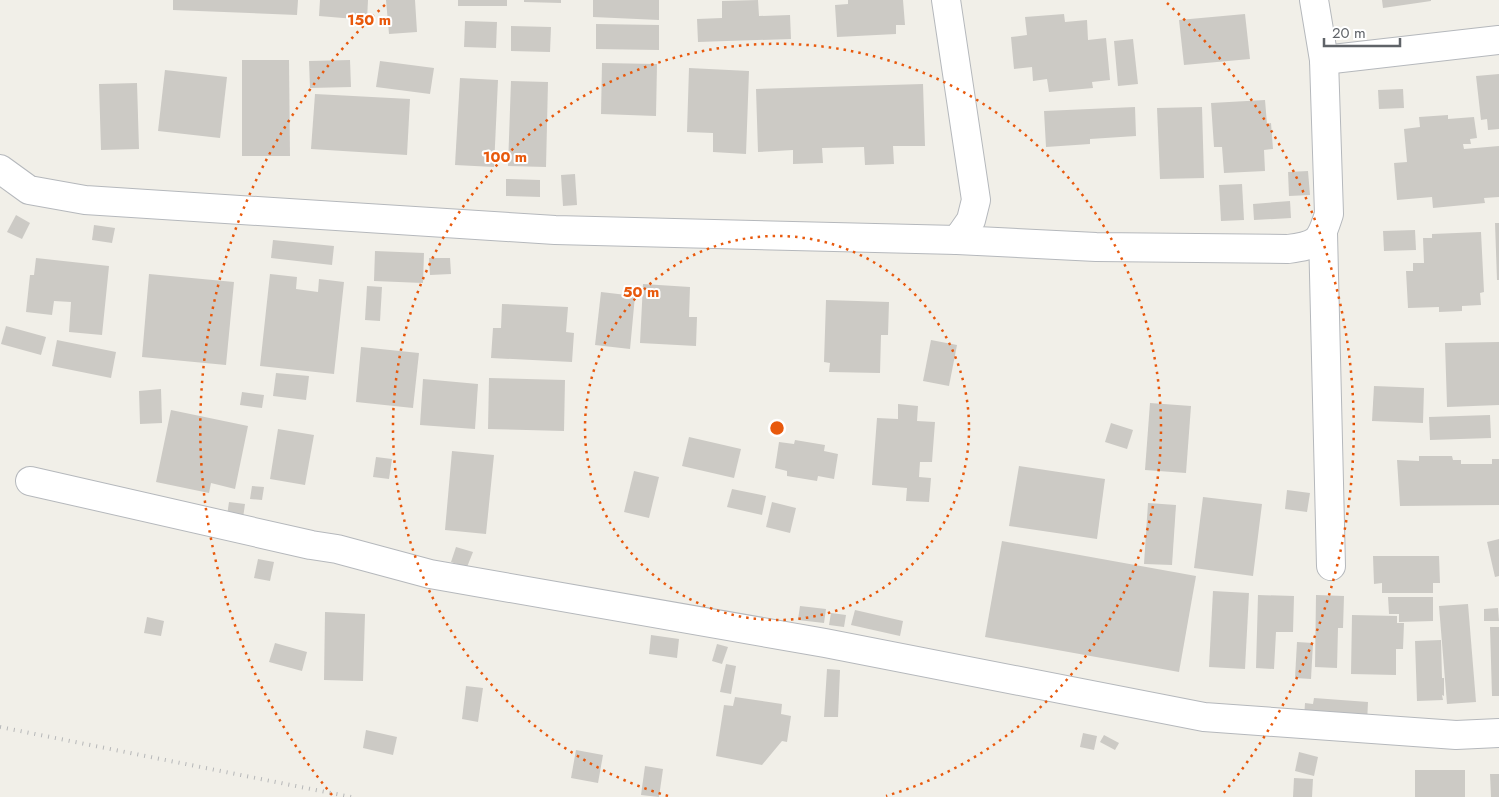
<svg xmlns="http://www.w3.org/2000/svg" width="1499" height="797" viewBox="0 0 1499 797" font-family="Jost,sans-serif">
<style>
.building{fill:#cccac5}
.lines{fill:none;stroke-linecap:round;stroke-linejoin:round}
.minor-casing{stroke:#b5b8bc;stroke-width:30}
.minor{stroke:#fff;stroke-width:28}
.rail{stroke:#b6b7b8;stroke-width:4;stroke-dasharray:1 6;stroke-linecap:butt}
.ring{fill:none;stroke:#e8590c;stroke-width:2.5;stroke-dasharray:2.5 5}
.centre{fill:#e8590c;stroke:#fff;stroke-width:2.5}
.ring-label{font-size:15px;text-anchor:middle;font-weight:bold;fill:#e8590c;stroke:#fff;stroke-width:4;stroke-linejoin:round;paint-order:stroke}
</style>
<rect width="100%" height="100%" fill="#f1efe8"/>
<g class="building">
<polygon points="173,0 298,0 297,15 173,10"/>
<polygon points="320,0 368,0 367,20 319,16"/>
<polygon points="386,0 415,0 417,32 389,34"/>
<rect x="458" y="0" width="49" height="6"/>
<polygon points="524,0 561,0 561,3 524,2"/>
<polygon points="593,0 659,0 659,20 593,17"/>
<polygon points="758,0 759,16 790,15 791,39 698,42 697,19 722,18 722,1"/>
<polygon points="848,0 903,0 905,25 896,25 896,34 837,37 835,5 848,4"/>
<polygon points="1382,0 1431,0 1431,1 1383,8"/>
<polygon points="1064,14 1065,22 1087,20 1088,40 1106,38 1110,80 1092,82 1093,88 1049,92 1047,79 1033,81 1032,67 1014,69 1011,37 1027,35 1025,17"/>
<polygon points="1245,14 1250,59 1184,65 1179,20"/>
<polygon points="465,21 497,22 496,48 464,47"/>
<polygon points="596,24 659,25 659,50 596,49"/>
<polygon points="511,26 551,27 550,52 511,51"/>
<polygon points="1133,39 1138,84 1118,86 1114,41"/>
<polygon points="242,60 289,60 290,156 242,156"/>
<polygon points="350,60 351,87 310,88 309,61"/>
<polygon points="380,61 434,68 430,94 376,87"/>
<polygon points="602,63 657,64 656,116 601,114"/>
<polygon points="689,68 749,71 746,154 713,152 713,133 687,132"/>
<polygon points="165,70 227,77 220,138 158,131"/>
<polygon points="1499,74 1499,129 1488,130 1487,119 1481,120 1476,76"/>
<polygon points="460,78 498,80 494,167 455,165"/>
<polygon points="511,81 548,82 546,167 508,166"/>
<polygon points="137,83 139,149 101,150 99,84"/>
<polygon points="923,84 925,146 893,146 894,164 865,165 864,147 822,148 823,163 793,164 793,150 758,152 756,89"/>
<polygon points="1403,89 1404,108 1379,109 1378,90"/>
<polygon points="315,94 410,99 407,155 311,149"/>
<polygon points="1265,100 1267,124 1271,123 1273,149 1264,150 1265,171 1224,173 1222,147 1214,147 1211,103"/>
<polygon points="1135,107 1136,136 1090,139 1090,144 1046,147 1044,111"/>
<polygon points="1202,107 1204,178 1160,179 1157,108"/>
<polygon points="1448,115 1448,119 1474,117 1477,138 1470,139 1471,144 1463,144 1464,149 1499,146 1499,197 1484,198 1485,203 1433,208 1432,197 1397,200 1394,163 1407,162 1404,129 1420,127 1419,117"/>
<polygon points="1308,171 1310,195 1289,196 1288,172"/>
<polygon points="575,174 577,205 563,206 561,175"/>
<polygon points="506,179 540,180 540,197 506,196"/>
<polygon points="1242,184 1244,220 1221,221 1219,185"/>
<polygon points="1290,201 1291,218 1254,220 1253,204"/>
<polygon points="16,215 30,223 22,239 7,232"/>
<polygon points="1495,223 1499,223 1499,280 1497,280"/>
<polygon points="94,225 115,228 112,243 92,240"/>
<polygon points="1415,230 1416,250 1384,251 1383,231"/>
<polygon points="1481,232 1484,292 1480,293 1481,305 1462,306 1462,311 1439,312 1439,307 1408,308 1406,271 1413,271 1413,263 1424,263 1423,238 1432,238 1432,234"/>
<polygon points="273,240 334,246 332,265 271,258"/>
<polygon points="375,251 424,253 423,283 374,281"/>
<polygon points="36,258 109,266 102,335 69,332 71,302 54,301 52,315 26,312 30,275 34,275"/>
<polygon points="429,258 450,258 451,274 430,275"/>
<polygon points="149,274 234,282 226,365 142,357"/>
<polygon points="270,274 297,277 296,289 318,292 319,279 344,282 334,374 260,366"/>
<polygon points="643,284 690,287 689,317 697,317 696,346 640,343"/>
<polygon points="367,286 382,287 380,321 365,320"/>
<polygon points="601,292 635,296 630,349 595,345"/>
<polygon points="826,300 889,302 888,335 881,335 880,373 829,372 830,363 824,362"/>
<polygon points="502,304 568,307 566,332 574,333 572,362 491,358 493,328 501,328"/>
<polygon points="6,326 46,337 41,355 1,344"/>
<polygon points="57,340 116,352 111,378 52,366"/>
<polygon points="931,340 957,345 949,386 923,381"/>
<polygon points="1499,342 1499,405 1447,407 1445,343"/>
<polygon points="361,347 419,353 413,408 356,402"/>
<polygon points="276,373 309,376 306,400 273,396"/>
<polygon points="489,378 565,380 564,431 488,429"/>
<polygon points="423,379 478,384 475,429 420,425"/>
<polygon points="1374,386 1424,388 1423,423 1372,421"/>
<polygon points="161,389 162,423 140,424 139,391"/>
<polygon points="242,392 264,395 262,408 240,405"/>
<polygon points="1150,403 1191,406 1186,473 1145,470"/>
<polygon points="898,404 918,406 917,421 935,422 932,462 920,462 919,477 931,478 929,502 906,501 907,488 872,485 877,418 898,419"/>
<polygon points="171,410 248,426 235,489 211,483 209,493 156,482"/>
<polygon points="1490,415 1491,438 1430,440 1429,417"/>
<polygon points="1111,423 1133,430 1127,449 1105,442"/>
<polygon points="278,429 314,435 305,485 270,479"/>
<polygon points="689,437 741,449 734,478 682,466"/>
<polygon points="795,440 825,445 824,451 838,454 834,479 818,476 817,481 787,476 787,471 775,468 779,442 794,444"/>
<polygon points="452,451 494,455 486,534 445,530"/>
<polygon points="1419,456 1452,456 1453,460 1461,460 1461,464 1492,464 1492,459 1499,459 1499,505 1400,506 1397,460 1419,461"/>
<polygon points="376,457 392,459 389,479 373,477"/>
<polygon points="1019,466 1105,479 1097,539 1009,526"/>
<polygon points="634,471 659,477 649,518 624,512"/>
<polygon points="252,486 264,487 262,500 250,499"/>
<polygon points="732,489 766,496 762,515 727,507"/>
<polygon points="1287,490 1310,493 1307,512 1285,509"/>
<polygon points="1203,497 1262,504 1253,576 1194,568"/>
<polygon points="229,502 245,504 243,518 227,516"/>
<polygon points="772,502 796,508 790,533 766,527"/>
<polygon points="1148,503 1176,505 1172,565 1144,564"/>
<polygon points="1499,539 1499,576 1495,577 1487,542"/>
<polygon points="1002,541 1196,576 1179,672 985,637"/>
<polygon points="456,547 473,552 467,567 451,562"/>
<polygon points="1373,556 1439,556 1440,583 1433,583 1433,593 1382,593 1382,583 1374,584"/>
<polygon points="258,559 274,562 270,581 254,578"/>
<polygon points="1213,591 1249,593 1245,669 1209,667"/>
<polygon points="1258,595 1294,596 1293,632 1276,632 1274,669 1256,668"/>
<polygon points="1316,595 1344,596 1343,628 1338,628 1337,668 1315,667"/>
<polygon points="1388,597 1433,597 1433,621 1399,622 1399,614 1389,614"/>
<polygon points="1468,604 1476,702 1447,704 1439,606"/>
<polygon points="800,606 826,609 824,623 798,620"/>
<polygon points="1498,608 1499,621 1484,621 1484,609"/>
<polygon points="855,610 903,621 900,636 851,625"/>
<polygon points="325,612 365,614 363,681 324,680"/>
<polygon points="831,613 846,615 844,627 829,625"/>
<polygon points="1352,615 1397,616 1397,623 1404,623 1403,649 1396,649 1396,675 1351,674"/>
<polygon points="147,617 164,621 161,636 144,633"/>
<polygon points="1490,627 1499,627 1499,696 1492,696"/>
<polygon points="651,635 679,639 677,658 649,654"/>
<polygon points="1441,640 1442,678 1444,678 1444,696 1442,695 1443,700 1417,701 1415,641"/>
<polygon points="1297,642 1313,643 1311,679 1295,678"/>
<polygon points="275,643 307,652 302,671 269,662"/>
<polygon points="717,644 728,647 722,664 712,661"/>
<polygon points="726,664 736,666 731,694 720,692"/>
<polygon points="827,669 840,670 838,717 824,717"/>
<polygon points="466,686 483,688 478,722 462,719"/>
<polygon points="735,697 782,704 781,714 791,716 787,742 782,741 762,765 716,756 724,705 733,706"/>
<polygon points="1314,698 1368,702 1367,723 1304,719 1305,703 1313,704"/>
<polygon points="366,730 397,737 393,755 363,748"/>
<polygon points="1083,733 1097,736 1094,750 1080,747"/>
<polygon points="1104,735 1119,743 1115,750 1100,742"/>
<polygon points="576,750 603,755 598,783 571,778"/>
<polygon points="1299,752 1318,757 1314,776 1295,771"/>
<polygon points="645,766 663,769 659,797 641,795"/>
<rect x="1415" y="770" width="50" height="27"/>
<polygon points="1490,774 1499,774 1499,797 1491,797"/>
<polygon points="1294,778 1313,779 1312,797 1293,797"/>
</g>
<g class="lines">
<defs>
<g id="minor">
<polyline points="1324,60 1499,40"/>
<polyline points="0,169 29,190 85,200 555,230 957,240 971,220 976,200 946,0"/>
<polyline points="1323,233 1331,566"/>
<path d="M957 240 1096 247 1288 249C1318 245 1320 242 1329 214L1324 60 1314 0"/>
<polyline points="30,481 311,545 337,549 430,574 825,643 1204,717 1456,735 1499,733"/>
</g>
</defs>
<use href="#minor" class="minor-casing"/>
<use href="#minor" class="minor"/>
<polyline class="rail" points="0,727 351,797"/>
</g>
<g class="ring">
<circle cx="777" cy="428" r="192"/>
<path d="M668 796A384 384 0 1 1 886 796"/>
<path d="M332 795A577 577 0 0 1 387 3M1167 3A577 577 0 0 1 1222 795"/>
</g>
<circle cx="777" cy="428" r="8" class="centre"/>
<g class="ring-label">
<text x="369" y="25">150 m</text>
<text x="505" y="162">100 m</text>
<text x="641" y="297">50 m</text>
</g>
<path d="M1324 38v8h76v-8" fill="none" stroke="#5f6368" stroke-width="2.5"/>
<text x="1332" y="38" font-size="15" fill="#5f6368" stroke="#ffffff" stroke-width="4" paint-order="stroke">20 m</text>
</svg>
